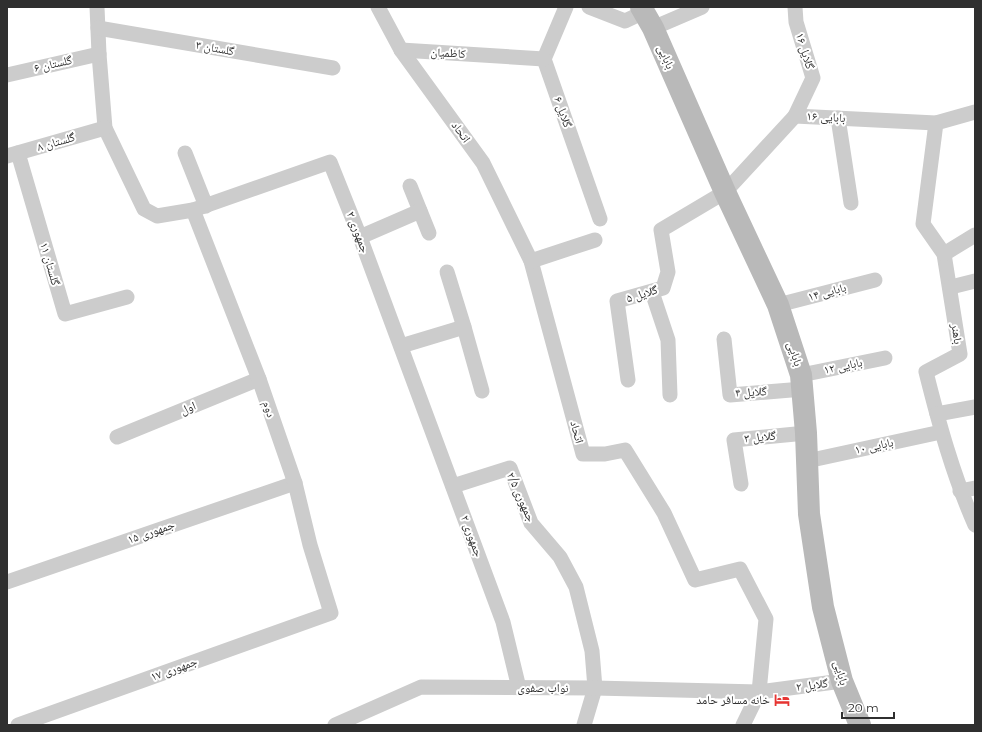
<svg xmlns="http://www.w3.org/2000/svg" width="982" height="732" viewBox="0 0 982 732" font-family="Montserrat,'Noto Naskh Arabic',sans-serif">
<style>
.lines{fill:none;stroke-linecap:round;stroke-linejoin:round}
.minor{stroke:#ccc;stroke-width:15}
.secondary{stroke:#b9b9b9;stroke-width:22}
.labels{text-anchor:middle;stroke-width:4;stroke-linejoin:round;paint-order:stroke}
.street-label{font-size:12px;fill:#2f2f2f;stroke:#fff}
.poi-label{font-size:12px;fill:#2f2f2f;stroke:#fff;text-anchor:end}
</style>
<rect width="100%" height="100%" fill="#fff"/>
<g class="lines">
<g class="minor">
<polyline points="97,7 99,54 105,128 144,209 157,216 193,210 330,162 360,237 503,622 519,688"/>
<polyline points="378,7 401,50 483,163 531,261 583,454 605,454 625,450 664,513 695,580 740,569 766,619 759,692 743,725"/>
<polyline points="566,7 544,59 600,219"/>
<polyline points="589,7 625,21 644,12"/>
<polyline points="98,28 333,68"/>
<polyline points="653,28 702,7"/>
<polyline points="401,50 544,59"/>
<polyline points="7,75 99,54"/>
<polyline points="795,116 813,78 796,22 795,7"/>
<polyline points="838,118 851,203"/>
<path d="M936 123 923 224 944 254 960 354 926 372C939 424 953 475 975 525"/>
<polyline points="18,153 65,314 127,297"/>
<polyline points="185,153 206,206"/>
<polyline points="7,156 105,128"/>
<polyline points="410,186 429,233"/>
<polyline points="360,237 420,211"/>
<polyline points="944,254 975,235"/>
<polyline points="531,261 595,240"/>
<polyline points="447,272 464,327"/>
<polyline points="951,287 975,281"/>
<polyline points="652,292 668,340 670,395"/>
<polyline points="778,305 875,280"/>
<polyline points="724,339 730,395 803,389"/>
<polyline points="401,346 464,327 482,391"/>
<polyline points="801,375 885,358"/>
<polyline points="628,380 617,301 663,288 668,272 661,230 725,192 795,116 936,123 975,112"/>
<polyline points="937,414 975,407"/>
<polyline points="117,437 259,379"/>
<polyline points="807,461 941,432"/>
<polyline points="741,484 734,440 806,433"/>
<polyline points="453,486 510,468 531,523 560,557 576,587 592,651 595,688 584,725"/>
<polyline points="960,491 975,488"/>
<polyline points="7,582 295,483"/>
<polyline points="18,725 331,613 310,545 295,483 259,379 193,210"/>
<polyline points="335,725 421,687 595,688 759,692 842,681"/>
</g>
<polyline class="secondary" points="641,7 653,28 725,192 778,305 801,375 806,433 809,514 823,607 842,681 860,725"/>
</g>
<defs>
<symbol id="hotel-bare" viewBox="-9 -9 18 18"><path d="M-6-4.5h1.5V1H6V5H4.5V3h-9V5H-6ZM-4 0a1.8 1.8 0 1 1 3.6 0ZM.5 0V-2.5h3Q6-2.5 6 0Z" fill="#e63532" stroke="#fff" stroke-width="2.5" paint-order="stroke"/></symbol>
</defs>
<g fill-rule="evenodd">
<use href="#hotel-bare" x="771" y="689" width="22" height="22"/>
</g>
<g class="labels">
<g class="street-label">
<text transform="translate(215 48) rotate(10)" y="4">گلستان ۳</text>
<text transform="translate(805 51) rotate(73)" y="4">گلایل ۱۶</text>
<text transform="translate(448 53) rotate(3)" y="4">کاظمیان</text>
<text transform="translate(666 57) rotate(66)" y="4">بابایی</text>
<text transform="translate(53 64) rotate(-13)" y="4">گلستان ۶</text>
<text transform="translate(563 112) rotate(71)" y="4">گلایل ۶</text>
<text transform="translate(826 117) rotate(3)" y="4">بابایی ۱۶</text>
<text transform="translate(461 132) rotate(54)" y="4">اتحاد</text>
<text transform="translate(56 142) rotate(-16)" y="4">گلستان ۸</text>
<text transform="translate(358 232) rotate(69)" y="4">جمهوری ۲</text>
<text transform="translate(50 264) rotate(74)" y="4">گلستان ۱۱</text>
<text transform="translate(827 292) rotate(-15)" y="4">بابایی ۱۴</text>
<text transform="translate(642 294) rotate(-17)" y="4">گلایل ۵</text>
<text transform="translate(957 334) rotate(82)" y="4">باهنر</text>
<text transform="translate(795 354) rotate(72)" y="4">بابایی</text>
<text transform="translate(843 366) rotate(-12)" y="4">بابایی ۱۲</text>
<text transform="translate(751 392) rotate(-3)" y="4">گلایل ۴</text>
<text transform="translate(188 408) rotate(-22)" y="4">اول</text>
<text transform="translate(269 409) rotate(71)" y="4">دوم</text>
<text transform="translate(577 432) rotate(75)" y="4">اتحاد</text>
<text transform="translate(760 437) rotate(-5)" y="4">گلایل ۳</text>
<text transform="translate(874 446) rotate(-12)" y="4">بابایی ۱۰</text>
<text transform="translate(521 497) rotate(66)" y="4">جمهوری ۲/۵</text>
<text transform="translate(151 532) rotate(-19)" y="4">جمهوری ۱۵</text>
<text transform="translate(472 536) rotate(70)" y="4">جمهوری ۲</text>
<text transform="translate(174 669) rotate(-20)" y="4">جمهوری ۱۷</text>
<text transform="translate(841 673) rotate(74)" y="4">بابایی</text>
<text transform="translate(812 685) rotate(-7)" y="4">گلایل ۲</text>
<text x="543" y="692">نواب صفوی</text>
</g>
<g class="poi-label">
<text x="770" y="704">خانه مسافر حامد</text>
</g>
</g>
<rect width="982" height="732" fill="none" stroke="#2f2f2f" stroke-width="16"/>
<path d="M842 712v6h52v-6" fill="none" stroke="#2f2f2f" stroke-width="2"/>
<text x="848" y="712" font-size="12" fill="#2f2f2f" stroke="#ffffff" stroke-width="3" paint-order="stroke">20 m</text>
</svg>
